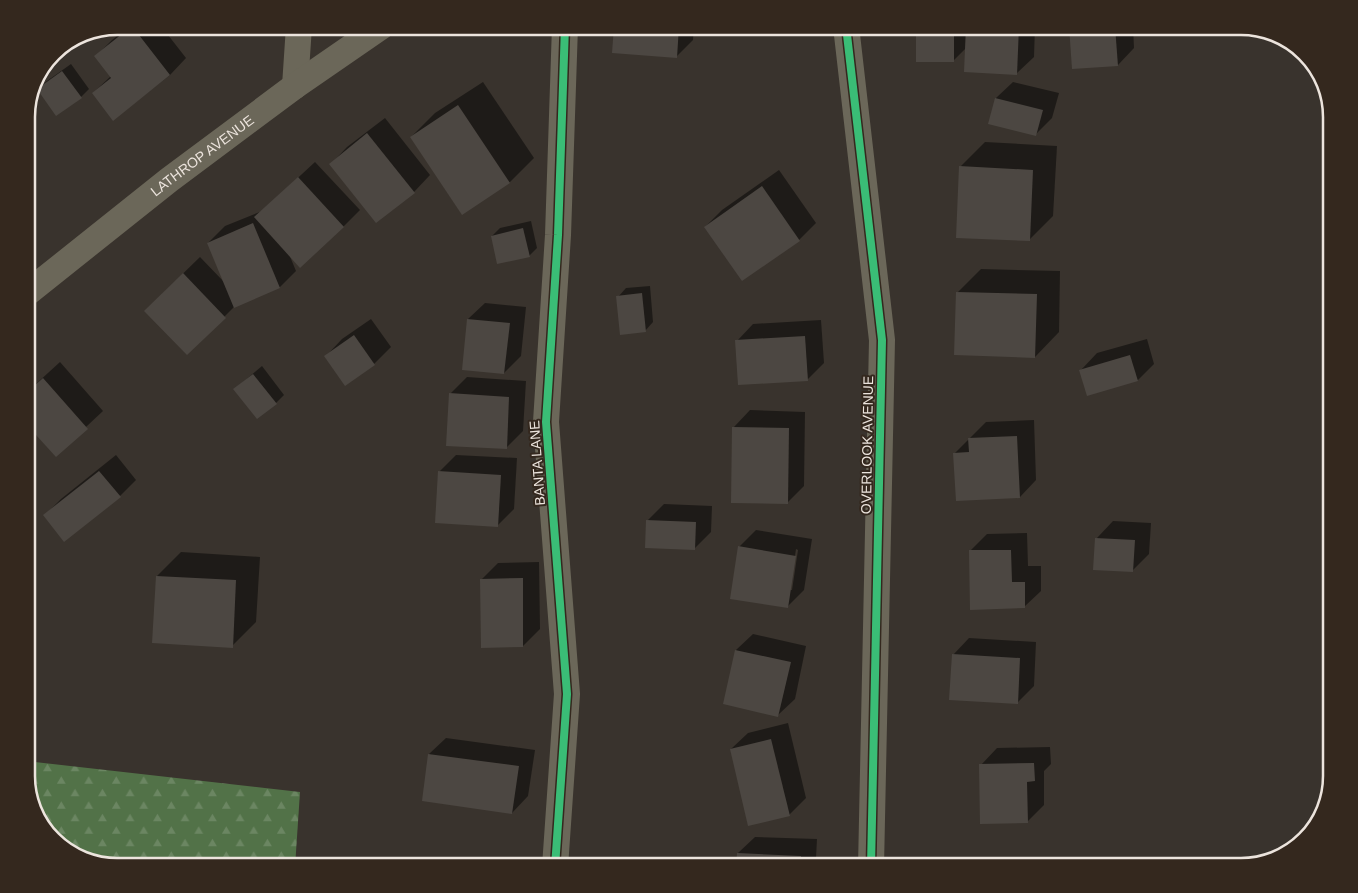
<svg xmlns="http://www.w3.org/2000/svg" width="1358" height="893" viewBox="0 0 1358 893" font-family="Helvetica,sans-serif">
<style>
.forest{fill:url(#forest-firs)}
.shadow{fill:#0007;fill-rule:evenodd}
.building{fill:#4c4742}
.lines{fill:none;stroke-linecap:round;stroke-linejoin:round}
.minor{stroke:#6b6759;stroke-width:26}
.cycleway-casing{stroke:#34281e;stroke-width:11}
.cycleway{stroke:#3abd76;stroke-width:8}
.labels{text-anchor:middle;stroke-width:4;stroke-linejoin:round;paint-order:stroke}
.street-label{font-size:14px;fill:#ece4dd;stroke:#34281e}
.rim{fill:none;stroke:#ece4dd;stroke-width:2.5}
</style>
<defs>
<pattern id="forest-firs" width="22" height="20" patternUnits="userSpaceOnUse" patternTransform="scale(1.25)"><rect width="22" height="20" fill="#527248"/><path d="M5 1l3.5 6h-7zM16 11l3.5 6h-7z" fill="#6b8662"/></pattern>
</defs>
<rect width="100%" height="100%" fill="#39332d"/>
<polygon class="forest" points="26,761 300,792 295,867 117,867 67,852 39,821 26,781"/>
<g class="shadow">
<polygon points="130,26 161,26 186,58 170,75 114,119 93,93 111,76 96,56 112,40"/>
<polygon points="615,26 694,26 693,40 676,57"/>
<polygon points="917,26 1035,26 1034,57 1017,73 966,48 953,61"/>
<polygon points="1071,26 1133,26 1134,48 1118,65"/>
<polygon points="71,64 89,89 81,97 38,89 47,81"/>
<polygon points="483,82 534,158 510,182 462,214 411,137 435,113"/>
<polygon points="1013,82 1059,93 1052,118 1035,135 990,123 996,98"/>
<polygon points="385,118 430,175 414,192 331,164 347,147"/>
<polygon points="26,140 29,140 26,158"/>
<polygon points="985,142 1057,146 1053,216 1029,240 961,166"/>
<polygon points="315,162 360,210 343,227 289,254 296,271 280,287 236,305 187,354 162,294 200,257 225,283 208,243 225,226 262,211"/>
<polygon points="779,170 816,223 799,240 743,279 705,227 722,210"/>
<polygon points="531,221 537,248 529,256 492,236 500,228"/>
<polygon points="981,269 1060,271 1059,332 1035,357 957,293"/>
<polygon points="650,286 653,322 645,331 618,297 626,288"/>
<polygon points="485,303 526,307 521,356 504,373 468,319"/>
<polygon points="371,319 391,347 374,364 326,356 342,339"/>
<polygon points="821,320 824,363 807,380 737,341 753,324"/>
<polygon points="1147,339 1154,364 1138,380 1081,370 1097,353"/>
<polygon points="60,362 103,411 56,455 26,393"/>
<polygon points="262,366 284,395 276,403 235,389"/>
<polygon points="467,377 526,381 523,431 506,448 450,394"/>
<polygon points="750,410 805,412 804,486 787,503 734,427"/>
<polygon points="1034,420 1036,480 1020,497 955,453 986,422"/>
<polygon points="116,455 136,480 120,496 44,516 61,499"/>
<polygon points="456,455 517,458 514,509 498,525 439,472"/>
<polygon points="664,504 712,506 711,532 694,549 648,520"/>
<polygon points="1113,521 1151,523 1149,554 1132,571 1097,538"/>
<path d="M756 530 812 539 804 590 788 606 739 547ZM796 549 798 550 792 590H790Z"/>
<polygon points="1027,533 1028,566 1041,566 1041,591 1024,607 970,551 987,534"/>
<polygon points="181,552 260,557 256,622 232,646 157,576"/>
<polygon points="539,562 540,629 523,646 482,579 498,563"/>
<polygon points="753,634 806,646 795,699 778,715 736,650"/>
<polygon points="969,638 1036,642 1034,686 1017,703 953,655"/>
<polygon points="788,723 806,798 789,815 731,749 748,733"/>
<polygon points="446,738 535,750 528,796 512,813 429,754"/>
<polygon points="1050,747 1051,764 1044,771 1044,805 1027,822 981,765 997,748"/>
<polygon points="755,837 817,839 816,858 807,867 738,867 738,853"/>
<polygon points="1297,844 1286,855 1275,858 1287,845"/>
<polygon points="706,861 707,867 666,867"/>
<polygon points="1197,862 1198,867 1162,867 1163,866"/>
</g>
<g class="building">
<polygon points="132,26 170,75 113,121 92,93 111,78 94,56"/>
<polygon points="614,26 679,26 677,58 612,53"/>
<rect x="916" y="26" width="38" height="36"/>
<polygon points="966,26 1019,26 1017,75 964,72"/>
<polygon points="1069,26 1115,26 1118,66 1072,69"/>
<polygon points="62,71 82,98 56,116 37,89"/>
<polygon points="995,98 1043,110 1036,136 988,124"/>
<polygon points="458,105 510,183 462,215 410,137"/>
<polygon points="367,133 415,193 376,223 329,164"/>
<polygon points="959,166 1033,170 1030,241 956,238"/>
<polygon points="298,177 344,227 300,268 254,217"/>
<polygon points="762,186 800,241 742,281 704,227"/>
<polygon points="253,223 280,288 234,308 207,243"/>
<polygon points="523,228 530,257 497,264 491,236"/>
<polygon points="183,273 226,318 187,355 144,311"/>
<polygon points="956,292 1037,294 1035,358 954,355"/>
<polygon points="642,293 646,332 620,335 616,296"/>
<polygon points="467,319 510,323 504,374 462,370"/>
<polygon points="354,335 375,365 345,386 324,356"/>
<polygon points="805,336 808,381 738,385 735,340"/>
<polygon points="1130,355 1138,381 1087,396 1079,370"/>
<polygon points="253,374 277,404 257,419 233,389"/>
<polygon points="43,378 88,429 56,457 26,424 26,393"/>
<polygon points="449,393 509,397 507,449 446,446"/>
<polygon points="732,427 789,428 788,504 731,503"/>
<polygon points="1017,436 1020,498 956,501 953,453 969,452 968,438"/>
<polygon points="99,471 121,497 64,542 43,515"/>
<polygon points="438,471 501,475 498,527 435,523"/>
<polygon points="646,520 696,522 695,550 645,548"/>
<polygon points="1095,538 1135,540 1133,572 1093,570"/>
<polygon points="738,546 796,556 788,608 730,599"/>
<polygon points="969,550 1011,550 1012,582 1025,582 1025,608 970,610"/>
<polygon points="156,576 236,580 233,648 152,643"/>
<polygon points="523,578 523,647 481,648 480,579"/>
<polygon points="735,650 791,662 778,717 723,704"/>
<polygon points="952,654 1020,658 1018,704 949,700"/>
<polygon points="771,739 790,816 748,826 730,749"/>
<polygon points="428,754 519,766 512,814 422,801"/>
<polygon points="1034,763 1035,781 1027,782 1028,823 980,824 979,764"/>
<polygon points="737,853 801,856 800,867 736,867"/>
</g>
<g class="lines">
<g class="minor">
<polyline points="846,26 882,340 871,867"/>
<polyline points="295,86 299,26"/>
<path id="s1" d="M26 294 169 180 295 86 382 26"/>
<polyline points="555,867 567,694 546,422 558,235 565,26"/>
</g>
<defs>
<g id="cycleway">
<polyline points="846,26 882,340 871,867"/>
<polyline points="555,867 567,694 546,422 558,235 565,26"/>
</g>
</defs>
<use href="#cycleway" class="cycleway-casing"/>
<use href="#cycleway" class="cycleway"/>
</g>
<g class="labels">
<g class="street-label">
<text dy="5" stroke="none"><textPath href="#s1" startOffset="224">LATHROP AVENUE</textPath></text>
<text transform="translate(867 445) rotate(-89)" y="5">OVERLOOK AVENUE</text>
<text transform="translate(537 463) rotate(-94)" y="5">BANTA LANE</text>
</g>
</g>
<path d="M0 0H1358V893H0ZM117 35H1241A82 82 0 0 1 1323 117V776A82 82 0 0 1 1241 858H117A82 82 0 0 1 35 776V117A82 82 0 0 1 117 35Z" fill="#34281e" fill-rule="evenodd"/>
<path class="rim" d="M117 35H1241A82 82 0 0 1 1323 117V776A82 82 0 0 1 1241 858H117A82 82 0 0 1 35 776V117A82 82 0 0 1 117 35Z"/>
</svg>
